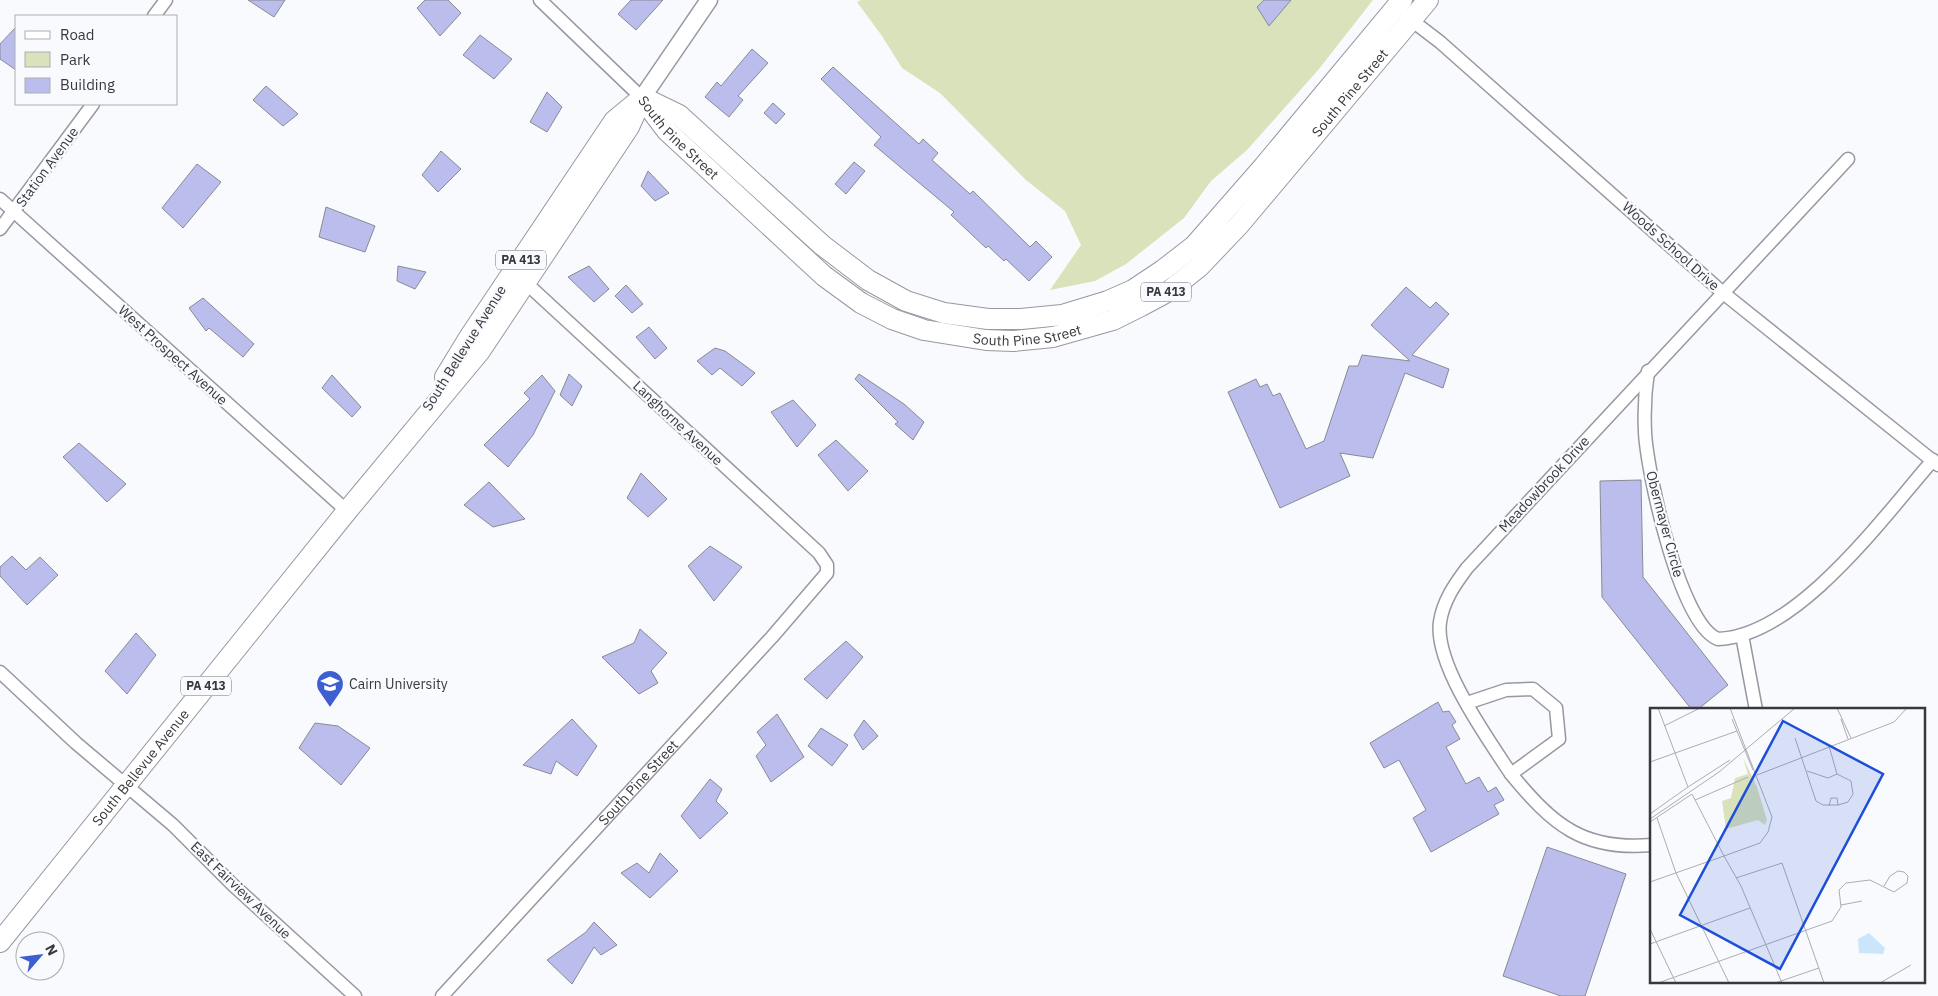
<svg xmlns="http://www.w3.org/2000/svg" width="1938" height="996" viewBox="0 0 1938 996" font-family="'IBM Plex Sans',sans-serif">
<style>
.green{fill:#d9e2bb}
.building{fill:#bbbded;stroke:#898a94}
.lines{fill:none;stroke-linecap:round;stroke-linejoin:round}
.minor-casing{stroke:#9798a2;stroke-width:15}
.tertiary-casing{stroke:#9798a2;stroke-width:19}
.primary-casing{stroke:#9798a2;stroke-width:22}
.minor{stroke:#fff;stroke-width:12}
.tertiary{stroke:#fff;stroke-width:16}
.primary{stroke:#fff;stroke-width:20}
.labels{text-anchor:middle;stroke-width:4.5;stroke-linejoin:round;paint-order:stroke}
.shield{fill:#f9fafe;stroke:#737377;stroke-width:1}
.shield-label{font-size:12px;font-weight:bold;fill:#39393d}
.street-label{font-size:14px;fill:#39393d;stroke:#f9fafe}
.poi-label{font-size:14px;fill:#39393d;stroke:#f9fafe;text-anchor:start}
.inset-road{fill:none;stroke:#acadb1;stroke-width:1}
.view{fill:#1d4ed8;fill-opacity:0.15;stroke:#1d4ed8;stroke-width:2.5}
.inset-edge{fill:none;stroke:#39393d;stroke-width:2.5}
</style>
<rect width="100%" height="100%" fill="#f9fafe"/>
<polygon class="green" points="861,0 1373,0 1319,69 1247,150 1211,181 1184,218 1126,264 1095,281 1050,290 1081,245 1065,211 1026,180 940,93 902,68 882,36 857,2"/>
<g class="building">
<polygon points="248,0 285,0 274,17"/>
<polygon points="425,0 448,0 461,13 440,36 417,8"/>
<polygon points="631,0 663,0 636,30 618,14"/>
<polygon points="1264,0 1291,0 1269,26 1257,7"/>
<polygon points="16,27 16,70 0,59 0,44"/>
<polygon points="480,35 512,59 494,79 463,55"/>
<polygon points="752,49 768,63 738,96 743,100 729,117 705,97 717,82 721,86"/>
<polygon points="833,67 919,144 923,139 938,153 932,160 970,194 973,191 1030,247 1036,241 1052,257 1029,281 1006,259 1004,261 988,246 986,248 951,215 954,212 874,145 881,137 821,79"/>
<polygon points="266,86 298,114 283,126 253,100"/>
<polygon points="547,92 562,107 547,132 530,122"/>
<polygon points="773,103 785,114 776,124 764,113"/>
<polygon points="441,151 461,169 438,192 422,175"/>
<polygon points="854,162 865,171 846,194 835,184"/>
<polygon points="197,164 221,182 183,228 162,208"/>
<polygon points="648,171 669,193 655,201 641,186"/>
<polygon points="326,207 375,226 365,252 319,237"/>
<polygon points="398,266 426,272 415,289 397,281"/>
<polygon points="589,266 609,289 594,302 568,277"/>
<polygon points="626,285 643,304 632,313 615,296"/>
<polygon points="1406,287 1430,308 1436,302 1449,314 1412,355 1449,369 1443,388 1405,373 1373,458 1340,453 1350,476 1280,508 1228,392 1256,379 1260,387 1267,384 1273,396 1280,393 1306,449 1324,441 1349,366 1358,366 1362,355 1410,361 1371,325"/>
<polygon points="203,298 254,344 243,357 209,328 206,331 189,308"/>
<polygon points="649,327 667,348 655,359 636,337"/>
<polygon points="715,348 725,351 755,373 742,386 720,368 712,375 697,361"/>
<polygon points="569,374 582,386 572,406 560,395"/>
<polygon points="859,374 904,404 924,422 913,440 895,424 898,422 855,379"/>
<polygon points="332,375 361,407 352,417 322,388"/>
<polygon points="542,375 555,391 533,435 508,467 484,445 530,399 524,393"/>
<polygon points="793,400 816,425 797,447 771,412"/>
<polygon points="836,440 868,471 848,491 818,455"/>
<polygon points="79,443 126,484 107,502 63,457"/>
<polygon points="641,473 667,499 648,517 627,498"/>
<polygon points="1641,480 1643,577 1728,685 1697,710 1692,710 1602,597 1600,481"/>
<polygon points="489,482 525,519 493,527 464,505"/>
<polygon points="710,546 742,567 714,601 688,566"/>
<polygon points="12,556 26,570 40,557 58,575 27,605 0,576 0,567"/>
<polygon points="640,629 667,653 651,671 658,683 639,694 602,657 634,643"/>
<polygon points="136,633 156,655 127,694 105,671"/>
<polygon points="846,641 863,657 827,699 804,679"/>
<polygon points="1438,702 1443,712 1449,711 1456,722 1452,725 1460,739 1446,747 1466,784 1479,777 1488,792 1496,787 1504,800 1494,805 1499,814 1431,852 1413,818 1426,810 1399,760 1384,768 1370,743"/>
<polygon points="777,714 804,757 771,782 756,756 766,745 757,732"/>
<polygon points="572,719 597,746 577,776 556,761 551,774 523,765"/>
<polygon points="864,720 878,736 863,750 854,735"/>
<polygon points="315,723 338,726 370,748 341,785 299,748"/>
<polygon points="821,728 848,745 832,766 808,746"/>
<polygon points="710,779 722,789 716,801 728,813 700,839 681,816"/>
<polygon points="1547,847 1626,874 1585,996 1561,996 1503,976"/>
<polygon points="660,853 678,871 650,898 621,873 637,863 649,873"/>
<polygon points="594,922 617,945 601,955 594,947 572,984 547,960 586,932"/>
</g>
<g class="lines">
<defs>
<g id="minor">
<polyline points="540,0 642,98"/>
<polyline points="154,16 166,0"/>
<polyline points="1406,16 1440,42 1722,292 1938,465"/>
<polyline points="0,199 347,511"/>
<polyline points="0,229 93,104"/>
<path d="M1648 371C1645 391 1644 412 1645 432 1647 472 1680 625 1718 639 1797 637 1884 516 1933 460"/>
<polyline points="1742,635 1756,710"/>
<polyline points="0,672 76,743 173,825 233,885 355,996"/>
<path d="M1467 703 1506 690 1533 689 1556 708 1559 739 1511 774C1553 825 1583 851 1652 845"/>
<path d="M1511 774C1488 739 1434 664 1440 622 1443 601 1455 584 1467 568L1848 159"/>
<path id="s1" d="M442 996 772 637 827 573V565L819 553 526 283"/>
</g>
<polyline id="tertiary" points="642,98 709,0"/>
<g id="primary">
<path id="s2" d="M642 98 667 131 824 276 861 303 892 319 924 330 986 340 1014 341 1053 337 1113 320 1141 306 1169 291 1199 267 1239 225 1428 0"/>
<polyline points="644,98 679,115 822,245 868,280 906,301 944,313 988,319 1021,319 1062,315 1108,301 1133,290 1163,270 1194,246 1264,166 1402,0"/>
<polyline points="445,377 470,336 614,121 637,102"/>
<path id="s3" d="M0 942 347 511 480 351 629 127 642 98"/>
</g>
</defs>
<use href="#minor" class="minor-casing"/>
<use href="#tertiary" class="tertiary-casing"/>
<use href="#primary" class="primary-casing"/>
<use href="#minor" class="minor"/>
<use href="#tertiary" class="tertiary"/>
<use href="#primary" class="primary"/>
</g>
<defs>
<symbol id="university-pin" viewBox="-11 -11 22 30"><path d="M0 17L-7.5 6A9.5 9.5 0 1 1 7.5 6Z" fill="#3e5fd1" stroke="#f9fafe"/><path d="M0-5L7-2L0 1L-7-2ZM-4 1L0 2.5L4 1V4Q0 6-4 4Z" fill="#fff"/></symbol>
</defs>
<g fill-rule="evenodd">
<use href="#university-pin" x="314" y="668" width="32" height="43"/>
</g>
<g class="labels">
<g class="shield">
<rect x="496" y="250.5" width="50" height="19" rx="4"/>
<rect x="1141" y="282.5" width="50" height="19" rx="4"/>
<rect x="181" y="676.5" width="50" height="19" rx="4"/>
</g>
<g class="shield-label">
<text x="521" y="264">PA 413</text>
<text x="1166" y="296">PA 413</text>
<text x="206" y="690">PA 413</text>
</g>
<g class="street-label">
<text dy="5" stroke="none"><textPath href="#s2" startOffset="894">South Pine Street</textPath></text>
<text dy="5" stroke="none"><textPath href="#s2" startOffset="54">South Pine Street</textPath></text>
<text transform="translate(47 167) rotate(-54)" y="5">Station Avenue</text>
<text transform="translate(1671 246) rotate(42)" y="5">Woods School Drive</text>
<text dy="5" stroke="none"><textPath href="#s2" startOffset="474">South Pine Street</textPath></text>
<text transform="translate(464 348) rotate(-58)" y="5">South Bellevue Avenue</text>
<text transform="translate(173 355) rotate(42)" y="5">West Prospect Avenue</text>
<text transform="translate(678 423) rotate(43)" y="5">Langhorne Avenue</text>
<text transform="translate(1544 484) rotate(-47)" y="5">Meadowbrook Drive</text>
<text transform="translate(1665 524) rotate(75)" y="5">Obermayer Circle</text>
<text dy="5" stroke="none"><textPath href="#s3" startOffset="224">South Bellevue Avenue</textPath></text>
<text dy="5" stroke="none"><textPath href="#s1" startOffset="290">South Pine Street</textPath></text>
<text transform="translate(241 890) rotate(44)" y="5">East Fairview Avenue</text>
</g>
<g class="poi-label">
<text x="349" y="689">Cairn University</text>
</g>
</g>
<g transform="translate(1650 708)">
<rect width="275" height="275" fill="#f9fafe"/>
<path d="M93 50 107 79 117 112 115 117 108 112 76 121 72 93 81 90 85 70 98 66Z" fill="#d9e2bb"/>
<path d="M219 225 235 240 233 246 209 245 208 231Z" fill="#cbe6fa"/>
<path class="inset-road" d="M8 0 38 79 14 96M187 0 201 30M82 11 103 62M191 11 198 31M14 18 50 0M145 30 166 93 173 97H188M179 38 187 66M0 54 87 23M157 63 178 70 187 66M107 67 244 14 257 0M38 79 80 52M45 92 98 69M179 98 181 90H187L188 97 198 94 203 86 201 73 187 66M0 106 14 96M7 110 26 165 79 275M0 111 69 64 145 0M0 114 42 86 74 148 0 174M74 148 110 135 118 124 122 109 80 0M74 148 91 178 132 275M86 170 132 155 174 275M191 197 212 193M0 221 26 275M0 236 100 200M8 275 182 213 191 199 189 182 196 175 220 172 244 184 257 175 258 168 254 164 248 163 240 168 234 178M125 275 169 260M230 275 261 257"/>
<path class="view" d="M133 13 233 66 130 261 30 207Z"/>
<rect width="275" height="275" class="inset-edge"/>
</g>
<rect x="15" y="15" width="162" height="90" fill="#f9fafe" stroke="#acadb1"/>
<rect x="25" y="31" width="25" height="8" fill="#ffffff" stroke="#acadb1"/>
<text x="60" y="40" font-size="15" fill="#39393d">Road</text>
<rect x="25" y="52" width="25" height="15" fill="#d9e2bb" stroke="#acadb1"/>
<text x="60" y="65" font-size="15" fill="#39393d">Park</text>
<rect x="25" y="78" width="25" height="15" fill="#bbbded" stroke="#acadb1"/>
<text x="60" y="90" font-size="15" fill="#39393d">Building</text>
<g transform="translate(40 956) rotate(62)"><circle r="24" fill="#f9fafe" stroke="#acadb1"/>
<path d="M0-4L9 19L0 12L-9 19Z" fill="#3e5fd1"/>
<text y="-8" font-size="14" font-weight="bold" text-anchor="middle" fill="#39393d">N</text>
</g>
</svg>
